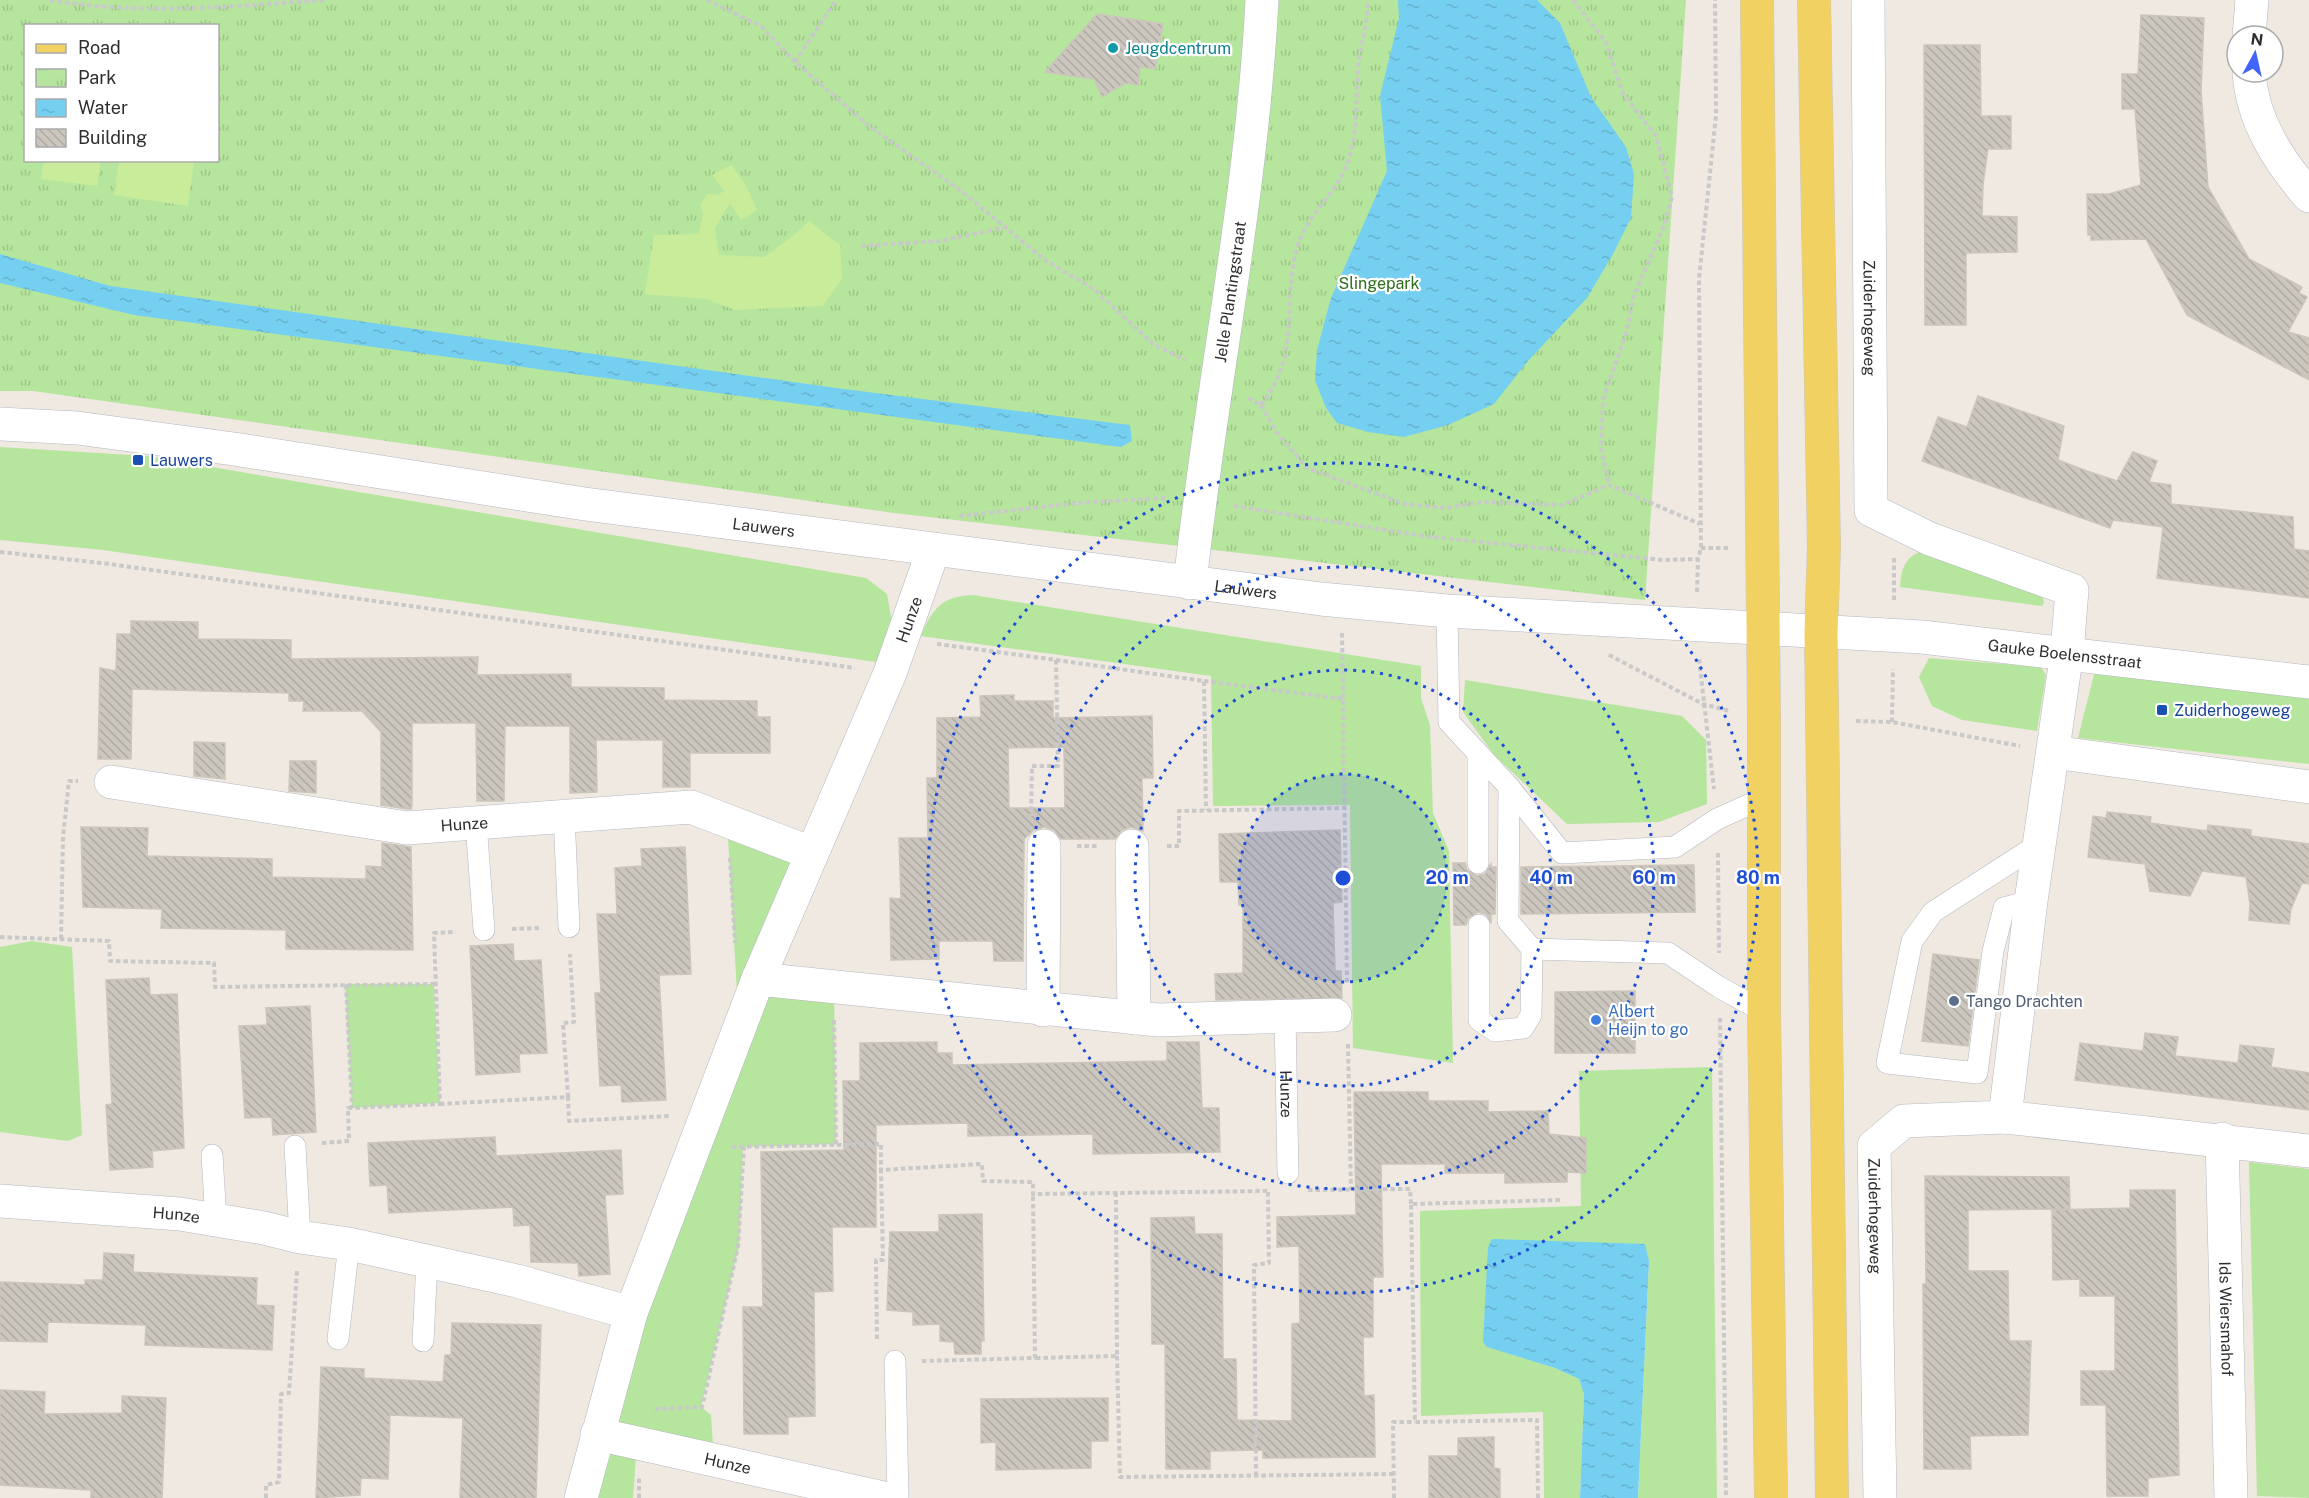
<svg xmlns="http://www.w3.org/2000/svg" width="2309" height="1498" viewBox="0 0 2309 1498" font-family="'Public Sans',sans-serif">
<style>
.grass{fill:#b6e59e}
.park{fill:url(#park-tufts);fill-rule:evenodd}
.pitch{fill:#c9ec9a}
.water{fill:url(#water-ripples)}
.building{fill:url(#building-back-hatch);stroke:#cbc5ba;stroke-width:1.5;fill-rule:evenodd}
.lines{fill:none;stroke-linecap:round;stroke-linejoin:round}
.lane-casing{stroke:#b4b7c1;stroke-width:22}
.street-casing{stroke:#b4b7c1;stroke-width:34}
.secondary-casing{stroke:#b4b7c1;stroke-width:34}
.primary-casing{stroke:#c9c9c9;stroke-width:34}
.path{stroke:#c9c9c9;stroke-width:4;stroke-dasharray:4.5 3;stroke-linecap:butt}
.lane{stroke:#fff;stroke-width:21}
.street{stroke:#fff;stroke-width:33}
.secondary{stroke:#fff;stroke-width:33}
.primary{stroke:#f2d163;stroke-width:33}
.ring{fill:none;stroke:#1d4ed8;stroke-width:3;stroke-dasharray:3 6}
.culture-dot{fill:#0f9aa8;stroke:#fff;stroke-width:2}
.transit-dot{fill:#1a4fb4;stroke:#fff;stroke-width:2}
.service-dot{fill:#5c6f8a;stroke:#fff;stroke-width:2}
.shop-dot{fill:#3f7fe0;stroke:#fff;stroke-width:2}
.labels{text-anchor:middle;stroke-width:4.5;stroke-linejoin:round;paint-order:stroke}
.culture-label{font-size:16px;fill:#0d838f;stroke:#fff;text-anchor:start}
.park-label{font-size:16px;fill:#2c6e1b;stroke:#fff}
.street-label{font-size:16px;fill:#2e2e2e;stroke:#fff}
.transit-label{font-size:16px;fill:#164399;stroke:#fff;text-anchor:start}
.service-label{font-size:16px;fill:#4e5e75;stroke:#fff;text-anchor:start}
.shop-label{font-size:16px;fill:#366cbe;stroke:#fff;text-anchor:start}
.centre{fill:#1d4ed8;stroke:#fff;stroke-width:3}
.ring-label{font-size:18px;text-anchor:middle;font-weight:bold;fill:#1d4ed8;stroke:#fff;stroke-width:4.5;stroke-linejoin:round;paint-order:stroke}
</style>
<defs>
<pattern id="park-tufts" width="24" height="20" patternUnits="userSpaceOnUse" patternTransform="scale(1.5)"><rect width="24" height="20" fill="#b6e59e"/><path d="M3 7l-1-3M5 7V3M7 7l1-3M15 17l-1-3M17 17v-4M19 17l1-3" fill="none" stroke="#9dc588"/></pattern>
<pattern id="water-ripples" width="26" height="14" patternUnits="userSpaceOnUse" patternTransform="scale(1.5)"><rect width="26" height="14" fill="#75cff0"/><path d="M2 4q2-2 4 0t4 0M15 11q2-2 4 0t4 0" fill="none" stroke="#66b2ce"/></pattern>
<pattern id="building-back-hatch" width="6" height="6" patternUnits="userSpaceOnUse" patternTransform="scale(1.5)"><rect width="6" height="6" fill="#cbc7bf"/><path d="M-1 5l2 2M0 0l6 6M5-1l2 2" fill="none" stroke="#afaba4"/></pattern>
</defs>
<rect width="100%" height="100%" fill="#efe9e1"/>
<g class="grass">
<polygon points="0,447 147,456 866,578 887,594 892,622 876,662 103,550 0,540"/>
<path d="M1926 550 2042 591 2044 603 2042 606 1900 587C1901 567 1906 555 1926 550Z"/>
<path d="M973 595 1421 666V698L1430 725 1433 813 1449 851 1453 1063 1353 1048 1350 805 1213 806 1211 676 921 636C932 609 942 596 973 595Z"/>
<polygon points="1929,658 2041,667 2046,675 2037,731 1962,720 1932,706 1919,677"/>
<polygon points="2095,671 2309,694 2309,764 2078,738"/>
<polygon points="1465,680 1682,716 1706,740 1707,804 1659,822 1567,824 1494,755 1463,712"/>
<polygon points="727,821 811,853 759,979 834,987 836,1144 743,1147 739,1246 701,1407 711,1415 714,1460 596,1435 739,1027"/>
<polygon points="32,941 72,947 82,1135 68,1141 0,1132 0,947"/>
<polygon points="345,984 434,984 440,1103 352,1108"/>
<polygon points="1712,1067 1717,1498 1638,1498 1649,1262 1488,1347 1555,1368 1579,1379 1584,1393 1580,1498 1544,1498 1543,1412 1421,1416 1420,1211 1581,1206 1579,1071"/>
<polygon points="2249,1162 2309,1169 2309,1498 2257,1496"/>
<polygon points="611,1453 636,1457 633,1498 597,1498"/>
</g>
<path class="park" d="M0 0H1686L1645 600 894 513 33 391H0ZM26 26H218V160H26Z"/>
<g class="pitch">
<polygon points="44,161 101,161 97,186 41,179"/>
<polygon points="119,161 194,161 188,206 114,195"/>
<polygon points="732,165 746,186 757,210 741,220 730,203 715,228 719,255 764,257 792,237 809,221 840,245 842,279 823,306 735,310 707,299 645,294 654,235 699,234 703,213 700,205 708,193 718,195 724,191 712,175"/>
</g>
<g class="water">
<polygon points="1398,0 1537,0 1560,23 1591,97 1626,147 1634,174 1631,218 1613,254 1587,298 1527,362 1494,404 1448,425 1404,437 1368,432 1337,423 1326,408 1315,380 1317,350 1331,298 1387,171 1380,96 1399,18"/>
<polygon points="0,254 110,286 836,388 1130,425 1132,441 1121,447 134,315 0,283"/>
<polygon points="1492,1239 1645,1244 1649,1261 1638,1498 1580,1498 1584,1394 1579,1379 1555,1368 1487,1347 1483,1342 1488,1247"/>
</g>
<g class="building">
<polygon points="1097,14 1163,24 1155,69 1140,67 1138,85 1125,83 1102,97 1094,79 1045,72"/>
<polygon points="2141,15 2204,18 2201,91 2208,187 2249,259 2302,287 2299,293 2307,297 2288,332 2309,338 2309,380 2187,315 2146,239 2091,240 2091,235 2088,235 2087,194 2109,194 2141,185 2135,109 2122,109 2122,74 2138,74"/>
<polygon points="1924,45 1980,45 1981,116 2011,116 2011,149 1988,149 1983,184 1982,216 2017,217 2017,252 1966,253 1966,325 1925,325"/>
<polygon points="1978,396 2064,426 2058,460 2087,471 2117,481 2133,452 2157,461 2149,482 2171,485 2171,504 2293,517 2294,549 2309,551 2309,598 2157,578 2163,527 2113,520 2110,528 1922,461 1938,417 1967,427"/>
<polygon points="131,621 198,622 198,639 291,640 291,659 478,657 477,675 571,674 571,687 664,688 664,700 757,701 757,717 770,717 770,753 690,753 690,787 663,787 663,740 596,740 597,792 570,793 570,726 505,726 504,801 477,801 476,723 412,723 412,805 411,809 408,809 381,805 381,732 362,711 303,711 304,701 289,701 289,693 132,689 131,759 98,759 100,668 116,671 117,634 131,634"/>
<path d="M1014 695V701H1053V718L1152 716 1153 778H1142L1143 831 1131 827 1122 830 1115 839H1061L1054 830 1044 827 1034 830 1024 839 1023 961H994L993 941H939V959L891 960 890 898 901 899 899 838H928L927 778H937V718L981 717 980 696ZM1064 747 1065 808H1009L1008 748Z"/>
<polygon points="194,742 225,743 225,779 194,776"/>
<polygon points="290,761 316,761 316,793 289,791"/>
<polygon points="2107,812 2151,817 2150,823 2207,831 2208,825 2251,830 2251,836 2309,844 2309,884 2302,883 2291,909 2289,924 2249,920 2250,904 2246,877 2202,871 2190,896 2150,891 2145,864 2088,857 2093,816 2106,818"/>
<polygon points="81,827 148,828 147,856 272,859 272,877 366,879 366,866 382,867 382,843 411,847 413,950 286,949 286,930 161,928 162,909 83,907"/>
<polygon points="1340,830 1342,902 1333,903 1335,971 1341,971 1342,998 1216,1000 1215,974 1243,973 1243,905 1239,905 1238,882 1220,882 1219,834"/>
<polygon points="685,847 691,974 659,975 666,1100 622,1102 621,1085 600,1086 595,993 601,993 597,914 617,914 615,868 642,866 641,849"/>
<polygon points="1453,863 1465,863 1467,870 1477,876 1485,874 1491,864 1491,867 1496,867 1495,914 1491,914 1491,922 1486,914 1478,912 1468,918 1466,925 1454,925"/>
<polygon points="1694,865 1695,912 1521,914 1521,867"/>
<polygon points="513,944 514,961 541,960 547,1053 519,1054 520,1072 476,1075 470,946"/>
<polygon points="1933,954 1979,960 1968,1046 1922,1041"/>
<polygon points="149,978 150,995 177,994 184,1148 152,1151 153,1167 110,1170 106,1105 112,1104 106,980"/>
<polygon points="1635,991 1635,1053 1555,1053 1555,992"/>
<polygon points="310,1006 316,1132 273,1135 272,1117 245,1118 239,1026 267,1025 266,1008"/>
<polygon points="2145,1033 2178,1037 2175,1056 2238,1063 2240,1045 2274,1049 2271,1067 2309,1073 2309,1110 2075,1080 2080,1043 2143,1051"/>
<polygon points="937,1042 937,1053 952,1053 952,1065 1167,1061 1167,1042 1199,1042 1202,1108 1219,1108 1220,1152 1093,1154 1093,1134 968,1136 968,1123 876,1125 876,1227 832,1227 833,1291 814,1292 815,1416 788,1417 788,1434 744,1434 743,1307 763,1307 761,1152 844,1150 843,1081 860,1081 860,1043"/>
<polygon points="1354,1092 1428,1092 1428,1101 1488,1101 1488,1112 1548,1111 1549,1134 1586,1138 1586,1173 1567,1172 1567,1182 1505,1183 1505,1173 1445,1173 1445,1164 1381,1164 1383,1277 1373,1277 1373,1337 1363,1337 1364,1396 1374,1395 1375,1457 1263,1458 1263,1450 1210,1451 1210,1469 1166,1469 1165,1344 1152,1344 1151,1218 1194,1217 1195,1234 1222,1234 1223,1359 1236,1359 1237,1420 1292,1421 1292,1324 1300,1323 1299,1246 1277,1247 1277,1217 1356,1215"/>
<polygon points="495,1137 496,1156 621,1150 623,1194 605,1195 610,1274 579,1276 578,1263 531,1262 530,1225 514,1226 513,1207 389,1213 387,1185 370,1186 368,1143"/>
<polygon points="1925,1176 2069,1177 2070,1209 1968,1210 1968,1271 2008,1271 2009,1341 2031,1341 2028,1435 1970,1436 1971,1469 1924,1469 1923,1284 1926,1284"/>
<polygon points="2130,1190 2175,1190 2179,1475 2148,1478 2148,1496 2107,1496 2106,1405 2081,1405 2081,1371 2115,1371 2115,1296 2080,1296 2080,1279 2053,1280 2052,1210 2130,1208"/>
<polygon points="982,1214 984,1341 981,1341 981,1354 955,1354 954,1342 940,1341 940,1324 913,1325 913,1312 887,1310 890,1232 939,1232 939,1215"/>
<polygon points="104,1253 134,1255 133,1272 257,1278 256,1305 274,1306 272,1350 145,1345 146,1325 48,1322 47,1342 0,1341 0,1282 85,1285 85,1280 103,1280"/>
<polygon points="452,1323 541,1325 536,1498 460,1498 463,1418 390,1415 388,1479 361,1478 360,1495 316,1498 321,1367 364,1369 364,1378 443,1382 445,1355 451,1355"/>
<polygon points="0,1390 45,1392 44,1414 122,1413 122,1396 166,1398 162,1498 91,1498 91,1490 0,1485"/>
<polygon points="1108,1398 1108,1441 1091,1441 1091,1468 996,1470 996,1442 981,1443 981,1399"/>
<polygon points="1494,1437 1494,1468 1500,1469 1500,1498 1429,1498 1429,1456 1458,1456 1458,1438"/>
</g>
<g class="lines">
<defs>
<g id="lane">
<polyline points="1447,611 1449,722 1509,787 1562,853 1675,847 1717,819 1764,798"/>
<polyline points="1478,754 1478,863"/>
<polyline points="1509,787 1508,921 1532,949 1668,953 1719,987 1764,1012"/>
<polyline points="564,815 569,927"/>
<polyline points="476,823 484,930"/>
<polyline points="2031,901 2004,908 1993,951 1977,1073 1887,1063 1912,941 1933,912 2039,844"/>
<polyline points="1479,925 1479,1020 1495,1031 1523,1028 1531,1015 1532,949"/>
<path id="s1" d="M1285 1016 1288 1173"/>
<polyline points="295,1146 300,1237"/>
<polyline points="212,1155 216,1220"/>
<polyline points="338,1339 349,1244"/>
<polyline points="423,1341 427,1261"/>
<polyline points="895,1361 898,1498"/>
</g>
<g id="street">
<path id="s2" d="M1868 0 1871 510 1930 539 2072 590 2067 652 2031 901 2005 1117 1904 1121 1874 1146 1880 1498"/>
<polyline points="2249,36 2252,0"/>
<path d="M2249 72C2252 120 2278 160 2309 196"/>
<path id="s3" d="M1190 583C1211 389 1252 196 1262 0"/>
<polyline points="2053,752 2309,787"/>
<path id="s4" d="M111 782 407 828 691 807 811 853"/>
<polyline points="1132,846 1134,1018"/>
<polyline points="758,979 1158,1020 1335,1015"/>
<polyline points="1043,1010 1044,846"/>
<polyline points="2005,1117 2309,1151"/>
<path id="s5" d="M2222 1139 2231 1498"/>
<path id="s6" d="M0 1201 180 1214 264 1228 300 1237 349 1244 517 1281 631 1313"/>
<path id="s7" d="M597 1434 884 1498"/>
<path id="s8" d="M581 1498 631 1313 758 979 890 673 933 551"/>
</g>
<g id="secondary">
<path id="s9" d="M0 424 77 428 234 449 585 504 1321 599 1447 611 1922 637 2309 682"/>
</g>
<g id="primary">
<polyline points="1757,0 1764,720 1764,1012 1771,1498"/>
<polyline points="1814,0 1824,548 1821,632 1832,1498"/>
</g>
</defs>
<use href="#lane" class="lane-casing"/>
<use href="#street" class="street-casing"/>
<use href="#secondary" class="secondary-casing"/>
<use href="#primary" class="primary-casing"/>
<g class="path">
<path d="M50 0C141 16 235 6 327 0"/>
<polyline points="707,0 761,26 795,62 869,126 960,190 1045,260 1094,289 1153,344 1185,360"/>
<polyline points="1573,0 1606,42 1623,94 1656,136 1672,197 1664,226 1634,295 1627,330 1603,400 1601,449 1609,485"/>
<polyline points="795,62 836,0"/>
<polyline points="861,246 940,241 1003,228"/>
<polyline points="1248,398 1261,405 1275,430 1307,468 1405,504 1446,508 1482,502 1562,505 1609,485 1700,524"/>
<path d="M1261 405C1303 350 1281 306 1297 248 1305 218 1331 199 1344 171 1361 136 1354 96 1359 58 1362 38 1369 21 1367 0"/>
<polyline points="1234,506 1430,537 1663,560 1698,559"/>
<polyline points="959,516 1089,502 1167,498"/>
<polyline points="1701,548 1728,548"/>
<polyline points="0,552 102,563 855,668"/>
<polyline points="1894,558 1894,601"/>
<polyline points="1697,592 1698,559 1701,548 1699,279 1716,115 1715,0"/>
<polyline points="1342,633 1347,983"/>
<polyline points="937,644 1056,660 1058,766 1032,766 1031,816"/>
<polyline points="1609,655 1703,704 1730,711"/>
<polyline points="1699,659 1714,789"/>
<polyline points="1056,660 1204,681 1206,810"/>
<polyline points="1204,681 1343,699"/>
<polyline points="1856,721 1892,722 2020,746"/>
<polyline points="1892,722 1893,669"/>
<polyline points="1077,846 1099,846"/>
<polyline points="1167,846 1179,846 1179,811 1345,808"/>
<polyline points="1718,853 1719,953"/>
<polyline points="730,858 735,943"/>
<polyline points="512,929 540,928"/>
<polyline points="0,937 109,941 110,961 214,963 215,987 435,984"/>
<polyline points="61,939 63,837 69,781 78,781"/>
<polyline points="346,985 352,1108"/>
<polyline points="1720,1018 1726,1498"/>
<polyline points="834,1020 836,1145"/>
<polyline points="1348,1044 1351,1190"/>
<polyline points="568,1097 563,1023 574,1022 570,954"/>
<polyline points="440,1104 568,1097 569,1121 670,1116"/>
<polyline points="322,1143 349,1141 348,1108 440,1104 434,933 456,932"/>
<polyline points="732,1147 881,1144 881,1170 982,1164 983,1181 1033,1182 1033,1194 1268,1191"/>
<polyline points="1308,1190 1410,1189 1411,1204"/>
<polyline points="877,1339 876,1260 883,1260 881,1170"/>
<polyline points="1117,1356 1120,1477 1394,1474"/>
<polyline points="1036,1358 1117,1356 1116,1193"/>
<polyline points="922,1361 1035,1358 1033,1194"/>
<polyline points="655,1409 702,1407 738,1247 744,1147"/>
<polyline points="1256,1476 1254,1265 1269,1263 1268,1192"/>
<polyline points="266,1498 266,1485 279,1482 281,1394 289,1393 297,1271"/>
<polyline points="639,1498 639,1478"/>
<polyline points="1394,1498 1393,1422 1415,1422"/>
<polyline points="1538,1498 1537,1420 1415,1422 1411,1204 1562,1200"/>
</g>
<use href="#lane" class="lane"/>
<use href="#street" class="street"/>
<use href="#secondary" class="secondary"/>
<use href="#primary" class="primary"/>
</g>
<circle cx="1343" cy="878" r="104" fill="#1d4ed8" fill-opacity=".12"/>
<g class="ring">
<circle cx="1343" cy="878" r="104"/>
<circle cx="1343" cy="878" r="208"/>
<circle cx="1343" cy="878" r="311"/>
<circle cx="1343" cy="878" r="415"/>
</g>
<circle class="culture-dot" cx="1113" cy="48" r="6"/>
<g class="transit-dot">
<rect x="132" y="454" width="12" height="12" rx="3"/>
<rect x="2156" y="704" width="12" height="12" rx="3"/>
</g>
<circle class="service-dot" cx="1954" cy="1001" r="6"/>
<circle class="shop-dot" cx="1596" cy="1020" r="6"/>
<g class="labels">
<g class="culture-label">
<text x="1125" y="54">Jeugdcentrum</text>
</g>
<g class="park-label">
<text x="1379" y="289">Slingepark</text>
</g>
<g class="street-label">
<text dy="6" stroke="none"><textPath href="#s3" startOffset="294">Jelle Plantingstraat</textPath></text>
<text dy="6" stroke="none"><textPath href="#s2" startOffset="318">Zuiderhogeweg</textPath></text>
<text dy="6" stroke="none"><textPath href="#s9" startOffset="771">Lauwers</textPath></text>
<text dy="6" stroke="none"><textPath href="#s9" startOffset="1257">Lauwers</textPath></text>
<text dy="6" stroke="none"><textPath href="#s8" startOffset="939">Hunze</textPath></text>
<text dy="6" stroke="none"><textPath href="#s9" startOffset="2079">Gauke Boelensstraat</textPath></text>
<text dy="6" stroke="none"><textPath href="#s4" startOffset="357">Hunze</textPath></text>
<text dy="6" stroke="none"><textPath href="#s1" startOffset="78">Hunze</textPath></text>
<text dy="6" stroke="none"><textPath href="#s6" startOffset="177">Hunze</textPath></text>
<text dy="6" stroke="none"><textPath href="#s2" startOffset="1468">Zuiderhogeweg</textPath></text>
<text dy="6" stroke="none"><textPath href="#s5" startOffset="180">Ids Wiersmahof</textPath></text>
<text dy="6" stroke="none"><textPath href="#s7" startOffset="134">Hunze</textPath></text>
</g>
<g class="transit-label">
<text x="150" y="466">Lauwers</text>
<text x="2174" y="716">Zuiderhogeweg</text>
</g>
<g class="service-label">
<text x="1966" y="1007">Tango Drachten</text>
</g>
<g class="shop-label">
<text x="1608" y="1017">Albert<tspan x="1608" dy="18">Heijn to go</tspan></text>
</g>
</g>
<circle cx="1343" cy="878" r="9" class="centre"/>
<g class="ring-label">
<text x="1447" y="884">20 m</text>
<text x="1551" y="884">40 m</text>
<text x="1654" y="884">60 m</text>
<text x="1758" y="884">80 m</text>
</g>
<rect x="24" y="24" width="195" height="138" fill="#ffffff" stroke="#ababab" stroke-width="1.5"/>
<rect x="36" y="44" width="30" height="9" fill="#f2d163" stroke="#ababab" stroke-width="1.5"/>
<text x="78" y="54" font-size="18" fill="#2e2e2e">Road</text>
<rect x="36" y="69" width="30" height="18" fill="url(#park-tufts)" stroke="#ababab" stroke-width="1.5"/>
<text x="78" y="84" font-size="18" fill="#2e2e2e">Park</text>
<rect x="36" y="99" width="30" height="18" fill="url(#water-ripples)" stroke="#ababab" stroke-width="1.5"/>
<text x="78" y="114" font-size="18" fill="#2e2e2e">Water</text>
<rect x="36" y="129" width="30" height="18" fill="url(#building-back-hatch)" stroke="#ababab" stroke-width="1.5"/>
<text x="78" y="144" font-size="18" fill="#2e2e2e">Building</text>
<g transform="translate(2255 54) rotate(8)"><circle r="28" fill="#ffffff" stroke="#ababab" stroke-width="1.5"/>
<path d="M0-4.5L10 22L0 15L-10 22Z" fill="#4264fb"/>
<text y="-9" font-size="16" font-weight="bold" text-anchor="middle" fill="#2e2e2e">N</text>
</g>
</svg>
